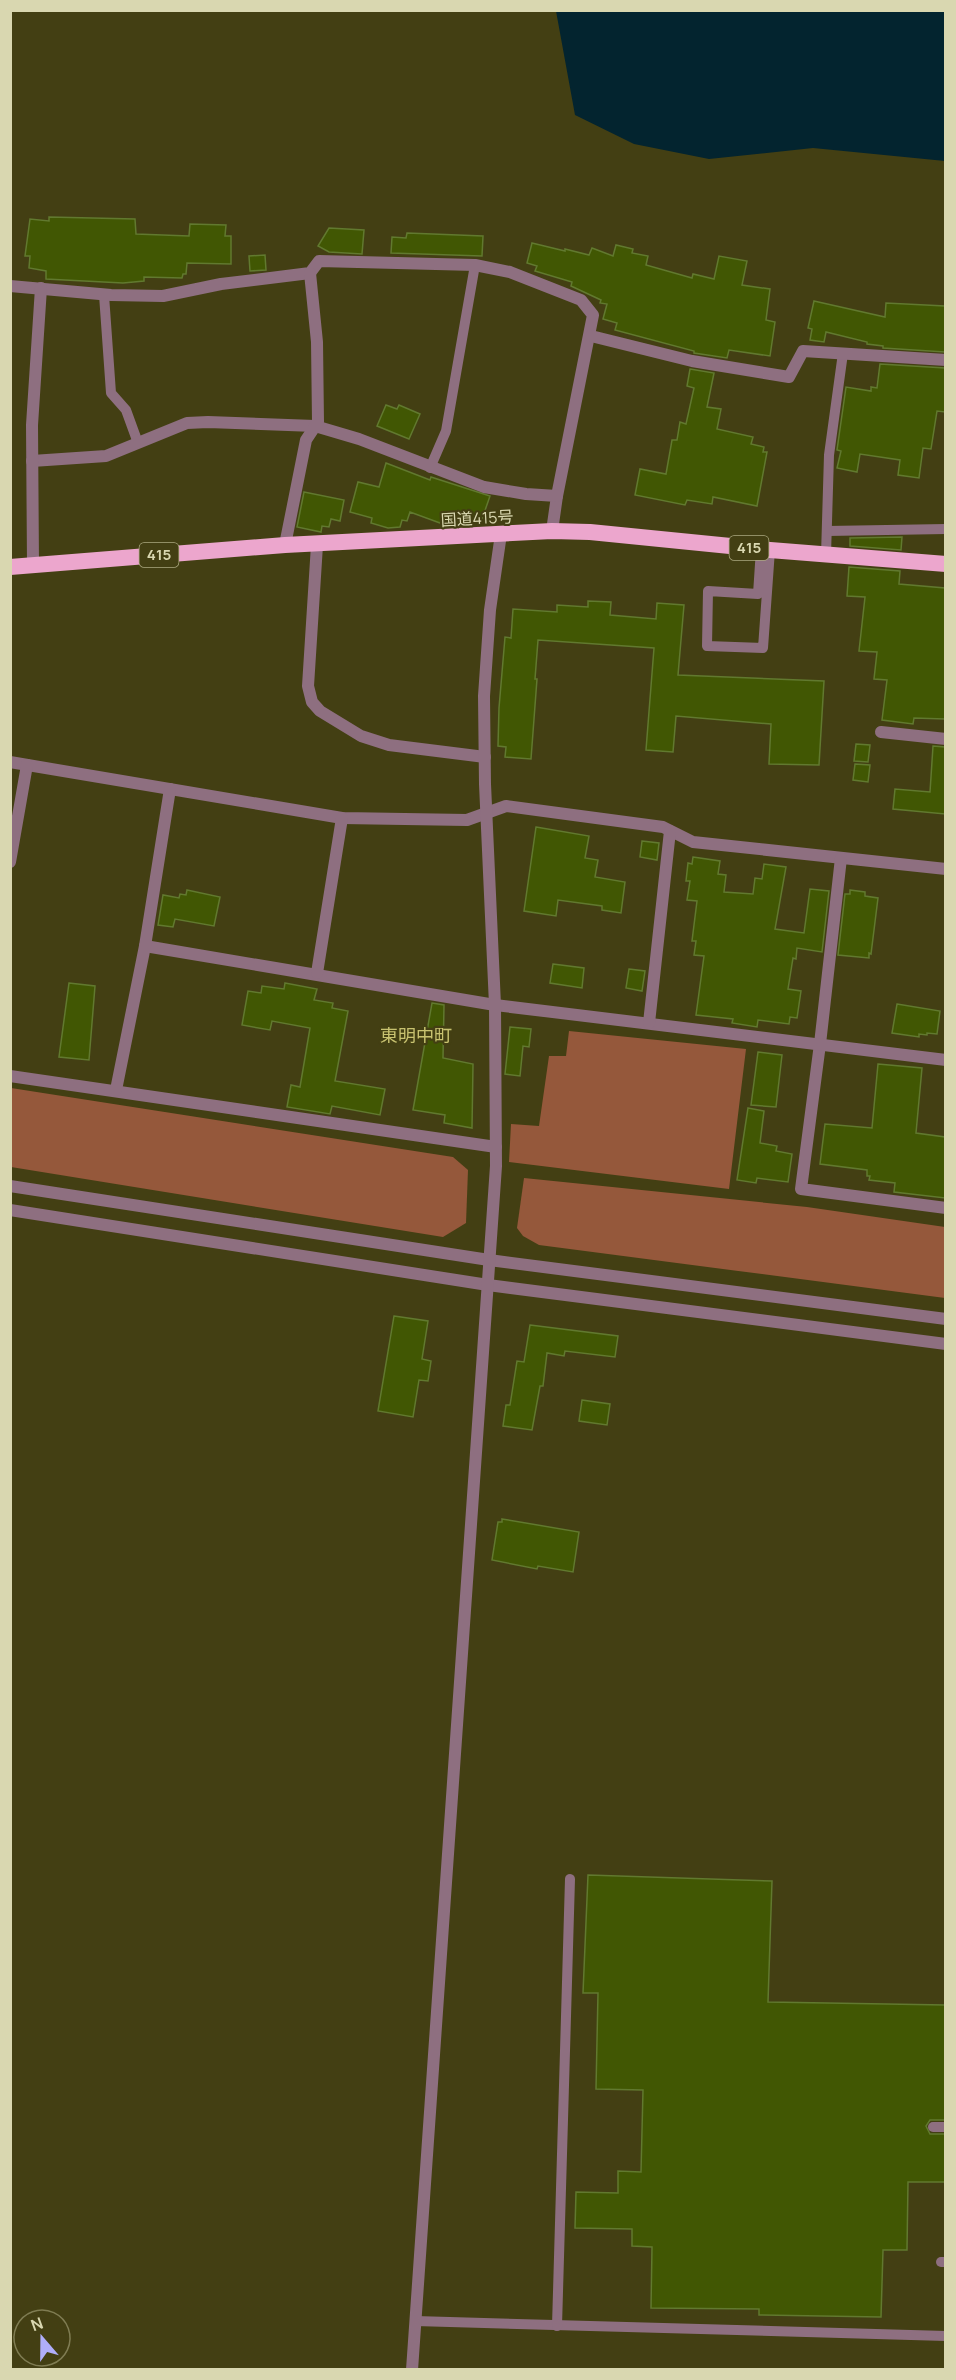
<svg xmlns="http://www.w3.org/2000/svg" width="956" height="2380" viewBox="0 0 956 2380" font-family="Manrope,'Noto Sans JP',sans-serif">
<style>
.green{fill:#95583b}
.water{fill:#03242f}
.building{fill:#415703;stroke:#61792f;stroke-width:1.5}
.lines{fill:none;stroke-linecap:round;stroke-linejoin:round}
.service{stroke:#8e6f80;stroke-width:10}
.minor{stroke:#8e6f80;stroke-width:12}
.tertiary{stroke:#8e6f80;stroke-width:12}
.trunk{stroke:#eca6cd;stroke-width:16}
.labels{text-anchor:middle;stroke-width:4.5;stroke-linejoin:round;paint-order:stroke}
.shield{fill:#433f13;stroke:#aca981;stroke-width:1.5}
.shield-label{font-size:15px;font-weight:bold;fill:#d9d7b0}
.street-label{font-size:16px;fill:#d9d7b0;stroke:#433f13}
.neighbourhood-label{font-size:18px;fill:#c8c270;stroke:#433f13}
</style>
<rect width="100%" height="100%" fill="#433f13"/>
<g class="green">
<polygon points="569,1031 746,1049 729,1189 509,1162 511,1124 539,1126 549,1056 566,1056"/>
<polygon points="11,1088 453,1157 468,1170 466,1223 443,1237 11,1167"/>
<polygon points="524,1178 807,1207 945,1227 945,1298 539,1245 523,1236 517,1228"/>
</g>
<polygon class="water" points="556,11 945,11 945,161 813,148 709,159 634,144 575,115"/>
<g class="building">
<polygon points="49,217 135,219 136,234 189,236 190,224 226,225 225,236 231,236 231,264 187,263 186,274 183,274 182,278 144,277 144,281 123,283 46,279 46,271 29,268 30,256 25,256 30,219 49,221"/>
<polygon points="329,228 364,230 362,254 329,252 318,246"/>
<polygon points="407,233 483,236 482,256 391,253 392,237 406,238"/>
<polygon points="532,243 565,251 565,249 589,255 592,248 613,256 616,245 633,249 632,253 648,256 646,265 692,278 693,274 714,279 719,256 747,261 742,285 770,289 766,320 775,322 770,356 729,350 727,358 694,353 694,351 615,330 617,323 603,319 607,304 600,303 601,300 571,286 572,282 535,271 537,266 527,263"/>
<polygon points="265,255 266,270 250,271 249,256"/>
<polygon points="814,301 885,317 886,303 945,306 945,352 883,348 883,346 867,344 867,342 826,332 824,342 810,340 812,329 808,328"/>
<polygon points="880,364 945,368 945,412 937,411 931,449 923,448 919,478 898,475 900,460 860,454 857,472 837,468 841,451 837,450 846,387 871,391 871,387 877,388"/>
<polygon points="690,369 714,373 707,407 721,409 717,429 753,437 751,444 764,447 763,452 767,452 757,506 713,497 712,504 687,500 685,505 635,495 640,469 666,474 672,440 677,440 680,422 686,424 694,388 687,386"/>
<polygon points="386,405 397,409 399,405 420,414 409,439 377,426"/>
<polygon points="386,463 430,480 431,477 490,496 481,522 462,523 444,514 440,523 410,512 407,521 402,520 400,527 388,528 371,523 372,518 350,512 358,482 379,487"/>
<polygon points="304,492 344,500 340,521 331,519 329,527 322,526 321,532 297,527"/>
<polygon points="902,537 901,550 850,546 850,538"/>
<polygon points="849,567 900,571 899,584 945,588 945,719 914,718 913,724 882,720 887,680 874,679 877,652 859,651 865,597 847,596"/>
<polygon points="588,601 611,602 610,615 656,619 657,603 684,605 678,675 824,681 819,765 769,764 771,724 676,716 673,752 646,750 654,648 538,640 535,679 537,679 531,759 505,757 506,747 498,746 499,708 505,637 511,638 513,609 557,612 557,605 588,607"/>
<polygon points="856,744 870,745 868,762 854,761"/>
<polygon points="933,746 945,747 945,814 893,809 895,789 930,792"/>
<polygon points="855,764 870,765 868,782 853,780"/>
<polygon points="536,827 589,836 585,858 598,860 595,877 625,882 621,913 602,910 602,906 558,900 556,916 524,911"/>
<polygon points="642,841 659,843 657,860 640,857"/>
<polygon points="693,857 720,861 718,874 726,875 724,892 753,894 755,878 762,879 764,864 786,867 775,929 804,933 810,889 829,891 822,952 797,948 796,959 793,958 788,989 801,991 797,1018 790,1017 789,1024 758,1020 757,1027 732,1023 733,1019 696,1015 704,956 694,955 696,941 692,941 697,901 687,900 690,881 686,881 688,863 692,864"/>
<polygon points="187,890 220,897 214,926 175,919 173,927 158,925 163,895 179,898 180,894 186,895"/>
<polygon points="850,890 865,892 865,896 878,898 871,954 869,953 869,958 838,955 845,894 850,894"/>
<polygon points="553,964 584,968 582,988 550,983"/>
<polygon points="629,969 645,971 642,991 626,988"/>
<polygon points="69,983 95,986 89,1060 59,1057"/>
<polygon points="285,983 317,989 314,1000 333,1003 332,1008 348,1011 335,1081 385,1089 380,1115 332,1106 330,1114 287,1107 291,1085 300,1087 310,1028 272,1021 270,1030 242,1025 248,991 261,993 262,986 284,989"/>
<polygon points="432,1003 444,1005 443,1058 473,1064 472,1128 444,1123 445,1115 413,1110"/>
<polygon points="897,1004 940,1011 937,1034 927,1033 927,1035 919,1034 919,1037 892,1033"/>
<polygon points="510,1027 531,1029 529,1047 523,1046 520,1076 505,1074"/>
<polygon points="758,1052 782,1055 776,1107 751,1105"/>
<polygon points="878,1064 922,1068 916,1133 945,1137 945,1198 894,1192 895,1183 869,1180 870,1176 867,1176 867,1170 820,1164 825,1124 872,1128"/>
<polygon points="748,1108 764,1111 760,1143 777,1146 776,1151 792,1154 788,1182 757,1178 756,1183 737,1180"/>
<polygon points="394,1316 428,1321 422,1359 431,1361 428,1381 419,1380 413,1417 378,1411"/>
<polygon points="530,1325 618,1336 615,1357 565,1351 564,1356 547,1353 543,1386 540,1386 532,1430 503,1426 506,1405 510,1405 517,1361 524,1362"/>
<polygon points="582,1400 610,1404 607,1425 579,1421"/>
<polygon points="502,1519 579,1532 573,1572 538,1566 537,1569 492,1560 498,1522 502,1522"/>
<polygon points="588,1875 772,1881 768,2002 945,2005 945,2120 930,2120 926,2126 930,2134 945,2134 945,2182 908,2182 907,2250 883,2250 881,2317 759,2315 759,2309 651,2308 652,2247 632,2246 632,2229 575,2228 576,2192 618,2193 618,2171 641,2172 643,2090 596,2089 598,1993 583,1993"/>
</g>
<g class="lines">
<g class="service">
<polyline points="104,295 111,393 126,410 138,443"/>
<polyline points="430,468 446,431 475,265"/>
<polyline points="827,531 946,529"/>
<polyline points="761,549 758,594 708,591 707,646 763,648 770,550"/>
<polyline points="826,555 829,455 843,353"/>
<polyline points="933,2127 946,2127"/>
<polyline points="941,2262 946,2262"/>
<polyline points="415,2321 946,2336"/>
<polyline points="557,2326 570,1879"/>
</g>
<g class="minor">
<polyline points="10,286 111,295 163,296 221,284 310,273 319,261 475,265 510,272 581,300 593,315 557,496 552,531"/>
<polyline points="591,336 692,361 789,377 803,351 946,360"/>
<polyline points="32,461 106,456 187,423 208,422 315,426 359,439 484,487 526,494 557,496"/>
<polyline points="285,545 306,440 318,422 317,342 310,273"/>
<polyline points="317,545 308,686 312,702 320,711 361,736 389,745 485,757"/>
<polyline points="33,565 32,425 41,288"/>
<polyline points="881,732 946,739"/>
<polyline points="10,762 342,818 467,820 506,806 663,827 693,842 946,869"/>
<polyline points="841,858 820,1044 801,1189 946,1208"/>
<polyline points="10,862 27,765"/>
<polyline points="145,946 495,1005 946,1060"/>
<polyline points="317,973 342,818"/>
<polyline points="649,1023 670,831"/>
<polyline points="10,1076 496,1147"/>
<polyline points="116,1090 145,946 170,789"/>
</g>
<g class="tertiary">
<polyline points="10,1186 489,1260 946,1319"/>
<polyline points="10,1210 488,1285 946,1344"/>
<polyline points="412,2370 496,1166 495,1005 485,784 484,696 490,610 501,534"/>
</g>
<polyline class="trunk" points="10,567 285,545 552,531 590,532 770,550 946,564"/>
</g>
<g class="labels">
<g class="shield">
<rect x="729.5" y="536" width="39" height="24" rx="4.5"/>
<rect x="139.5" y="543" width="39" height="24" rx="4.5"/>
</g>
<g class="shield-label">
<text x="749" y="553">415</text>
<text x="159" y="560">415</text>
</g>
<g class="street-label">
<text transform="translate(477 518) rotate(-3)" y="6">国道415号</text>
</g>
<g class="neighbourhood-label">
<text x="416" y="1042">東明中町</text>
</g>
</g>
<rect width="956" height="2380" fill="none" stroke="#d9d7b0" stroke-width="24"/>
<g transform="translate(42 2338) rotate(340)"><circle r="28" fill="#433f13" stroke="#7f7c52" stroke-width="1.5"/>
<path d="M0-4.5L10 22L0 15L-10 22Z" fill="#b0aefa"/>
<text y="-9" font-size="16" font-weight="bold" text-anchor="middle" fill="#d9d7b0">N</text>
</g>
</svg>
